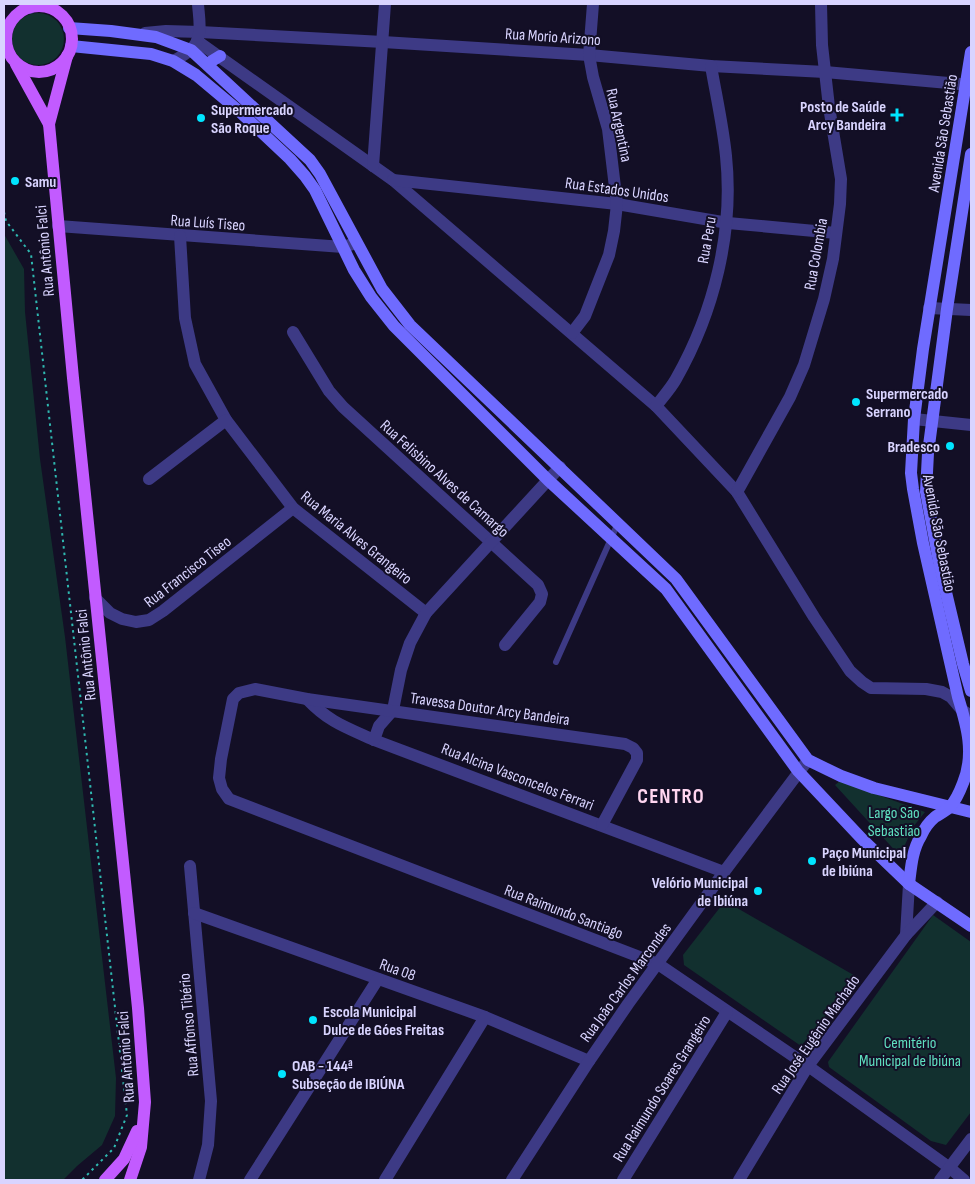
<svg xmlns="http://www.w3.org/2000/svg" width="975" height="1184" viewBox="0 0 975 1184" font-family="'Sofia Sans Condensed',sans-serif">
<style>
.green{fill:#12302f}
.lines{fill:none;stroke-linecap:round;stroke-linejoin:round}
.path{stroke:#2fb8b0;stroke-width:2;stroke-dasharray:2.5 4;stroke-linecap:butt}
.service{stroke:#3d3a85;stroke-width:6}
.minor{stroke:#3d3a85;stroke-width:12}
.secondary{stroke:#6f6bff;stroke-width:12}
.primary{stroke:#c25bff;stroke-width:12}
.poi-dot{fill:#00e5ff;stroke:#130f26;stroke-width:2}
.labels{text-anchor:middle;stroke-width:4;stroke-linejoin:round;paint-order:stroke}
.street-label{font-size:16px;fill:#d9d4ff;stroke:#130f26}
.poi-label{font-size:16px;font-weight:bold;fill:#d9d4ff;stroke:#130f26;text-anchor:start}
.park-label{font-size:16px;fill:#5fe0c0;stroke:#130f26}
.district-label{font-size:21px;font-weight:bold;letter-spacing:1px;fill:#ffd6f0;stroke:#130f26}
</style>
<rect width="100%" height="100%" fill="#130f26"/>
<g class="green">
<circle cx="38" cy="39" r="26"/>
<polygon points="4,234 24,269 25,312 40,459 65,637 116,1078 115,1116 102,1145 77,1166 63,1180 4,1180"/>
<polygon points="840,781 925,812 913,827 900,856 835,785"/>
<polygon points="725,901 857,977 801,1046 684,965 683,955"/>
<polygon points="933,915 971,942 971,1112 946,1145 931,1141 829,1067 828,1062"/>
</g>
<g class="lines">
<polyline class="path" points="4,212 6,221 31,254 127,1115 114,1148 82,1180"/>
<polyline class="service" points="556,662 618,523"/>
<g class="minor">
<polyline points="30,4 30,8"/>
<polyline points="145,33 166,31 200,32 383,42 589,55 711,66 825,72 971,85"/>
<polyline points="197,41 393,180 656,406 737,492 814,617 850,671 862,682 871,688 926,689 942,692 951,697 962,710 971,716"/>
<path d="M173 61C179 58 185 55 190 50 204 39 199 19 198 4"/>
<polyline points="373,166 385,4"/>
<polyline points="393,180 617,204 728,223 836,233"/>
<polyline points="58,226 343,247 356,243"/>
<polyline points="180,236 185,318 195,364 226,420 293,508 426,613"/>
<polyline points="929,308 971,310"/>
<polyline points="293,332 329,391 343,407 538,585 542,594 540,602 505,645"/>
<polyline points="572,333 585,316 609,255 614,231 617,204 608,129 593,77 589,55 593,4"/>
<path d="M656 406C663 397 671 388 676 379 714 312 734 232 726 156 723 126 716 95 711 66"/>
<polyline points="914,419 971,425"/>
<polyline points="149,479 226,420"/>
<polyline points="737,492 790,397 804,365 824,299 833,259 840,204 841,179 829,107 822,45 821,4"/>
<polyline points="95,598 110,613 122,619 136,622 149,620 163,611 293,508"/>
<path d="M307 699C329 722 345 727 374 740L724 872"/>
<polyline points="374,740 379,726 393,710 401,670 410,643 426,613 560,467"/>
<polyline points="602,825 637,760 637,753 633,748 625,744 307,699 255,689 239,693 233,699 221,759 219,778 222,789 229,799 658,964 808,1066 950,1168 964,1180"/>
<polyline points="190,866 211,1101 208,1145 199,1180"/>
<polyline points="194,913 485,1017 589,1061"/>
<polyline points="906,935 909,884"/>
<polyline points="250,1180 378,979"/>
<polyline points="385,1180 485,1017"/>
<polyline points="512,1180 589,1061 628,1004 724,872 808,760"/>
<polyline points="623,1180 727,1012"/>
<polyline points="739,1180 808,1066 906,935 937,902"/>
<polyline points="940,1180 971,1139"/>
</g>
<g class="secondary">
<polyline points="69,28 111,31 156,37 191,50 310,160 320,174 382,289 410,325 676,579 808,760 841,776 874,788 971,812"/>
<polyline points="71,46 151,54 173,61 196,75 239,111 290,159 305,176 315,190 354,270 371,297 394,326 548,480 666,589 798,771 862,839 909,884 971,926"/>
<polyline points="207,64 220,56"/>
<polyline points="971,154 947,309 928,453 926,492 940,567 963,664 971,691"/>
<path d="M909 884C911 868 912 850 921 836 924 829 929 822 935 817 939 814 946 811 950 807 956 800 960 791 963 783 975 754 967 726 958 697L923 543 913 489 911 473 914 419 923 349 971 52"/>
</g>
<g class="primary">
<circle cx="39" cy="39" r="33"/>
<polyline points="67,56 49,124 73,378 138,1008 145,1102 141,1147 130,1180"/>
<polyline points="16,64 49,124"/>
<polyline points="105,1180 124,1159 137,1131"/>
</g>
</g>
<g class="poi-dot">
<path d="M894.5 107.5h5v5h5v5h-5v5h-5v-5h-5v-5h5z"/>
<circle cx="201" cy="118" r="5"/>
<circle cx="15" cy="181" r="5"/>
<circle cx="856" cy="402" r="5"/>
<circle cx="950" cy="446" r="5"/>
<circle cx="812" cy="861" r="5"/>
<circle cx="758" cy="891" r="5"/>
<circle cx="313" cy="1020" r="5"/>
<circle cx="282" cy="1074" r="5"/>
</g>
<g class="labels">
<g class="street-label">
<text transform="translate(553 36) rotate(4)" y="6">Rua Morio Arizono</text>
<text transform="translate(620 125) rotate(78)" y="6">Rua Argentina</text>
<text transform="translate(942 133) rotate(-81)" y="6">Avenida São Sebastião</text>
<text transform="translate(617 189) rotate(8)" y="6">Rua Estados Unidos</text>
<text transform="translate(208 222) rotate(4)" y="6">Rua Luís Tiseo</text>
<text transform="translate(706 240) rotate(-80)" y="6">Rua Peru</text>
<text transform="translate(44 251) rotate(-95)" y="6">Rua Antônio Falci</text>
<text transform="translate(815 254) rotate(-80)" y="6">Rua Colombia</text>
<text transform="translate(445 478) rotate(42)" y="6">Rua Felisbino Alves de Camargo</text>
<text transform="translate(940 533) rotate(79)" y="6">Avenida São Sebastião</text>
<text transform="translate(357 537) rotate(39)" y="6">Rua Maria Alves Grangeiro</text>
<text transform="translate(187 571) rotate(-38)" y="6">Rua Francisco Tiseo</text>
<text transform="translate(85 655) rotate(-96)" y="6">Rua Antônio Falci</text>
<text transform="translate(490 708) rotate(8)" y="6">Travessa Doutor Arcy Bandeira</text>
<text transform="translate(518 776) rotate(21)" y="6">Rua Alcina Vasconcelos Ferrari</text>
<text transform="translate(564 911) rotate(21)" y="6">Rua Raimundo Santiago</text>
<text transform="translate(398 969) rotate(20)" y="6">Rua 08</text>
<text transform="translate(625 982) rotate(-54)" y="6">Rua João Carlos Marcondes</text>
<text transform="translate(188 1025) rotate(-95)" y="6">Rua Affonso Tibério</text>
<text transform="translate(815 1034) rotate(-55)" y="6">Rua José Eugênio Machado</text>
<text transform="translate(125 1057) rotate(-94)" y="6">Rua Antônio Falci</text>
<text transform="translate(661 1088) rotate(-58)" y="6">Rua Raimundo Soares Grangeiro</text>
</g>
<g class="poi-label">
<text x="886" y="112" text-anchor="end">Posto de Saúde<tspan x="886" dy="18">Arcy Bandeira</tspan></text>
<text x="211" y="115">Supermercado<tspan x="211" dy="18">São Roque</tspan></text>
<text x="25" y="187">Samu</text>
<text x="866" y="399">Supermercado<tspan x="866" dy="18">Serrano</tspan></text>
<text x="940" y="452" text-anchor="end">Bradesco</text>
<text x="822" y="858">Paço Municipal<tspan x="822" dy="18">de Ibiúna</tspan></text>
<text x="748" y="888" text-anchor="end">Velório Municipal<tspan x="748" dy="18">de Ibiúna</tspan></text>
<text x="323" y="1017">Escola Municipal<tspan x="323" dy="18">Dulce de Góes Freitas</tspan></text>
<text x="292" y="1071">OAB - 144ª<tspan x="292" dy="18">Subseção de IBIÚNA</tspan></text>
</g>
<g class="park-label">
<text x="894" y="818">Largo São<tspan x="894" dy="18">Sebastião</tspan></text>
<text x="910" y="1048">Cemitério<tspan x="910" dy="18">Municipal de Ibiúna</tspan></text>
</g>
<g class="district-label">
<text x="671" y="803">CENTRO</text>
</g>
</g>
<rect width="975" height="1184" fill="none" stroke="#d9d4ff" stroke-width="10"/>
</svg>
